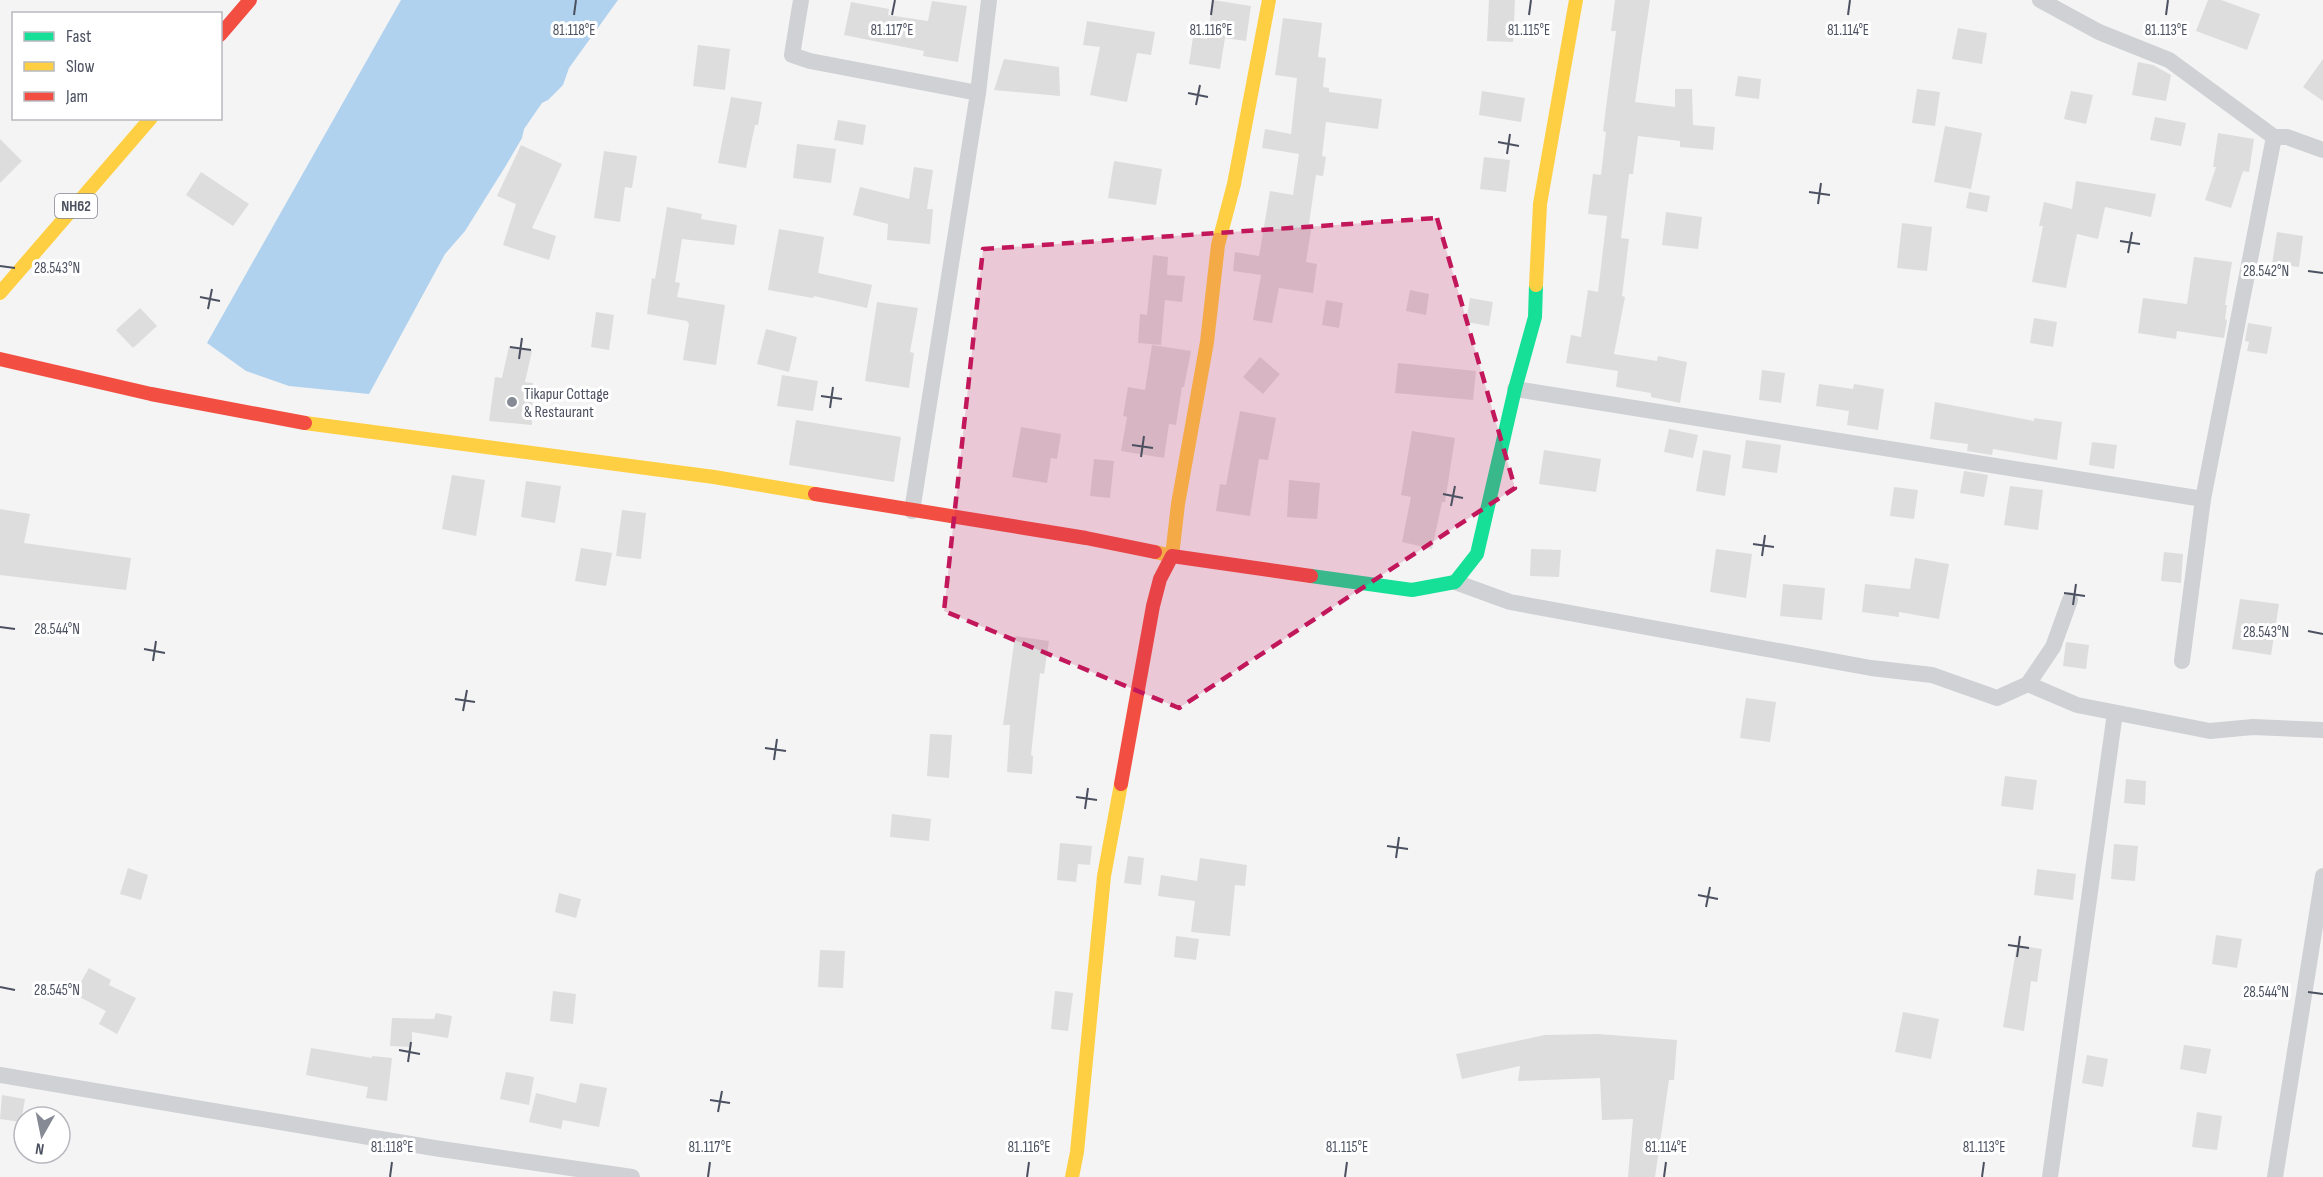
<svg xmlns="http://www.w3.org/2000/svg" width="2323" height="1177" viewBox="0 0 2323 1177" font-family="'Sofia Sans Condensed',sans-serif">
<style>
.water{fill:#b0d2ee}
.building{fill:#ddddde}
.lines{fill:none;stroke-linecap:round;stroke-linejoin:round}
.street{stroke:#cfd1d4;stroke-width:16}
.fast{stroke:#16e098;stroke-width:14}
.slow{stroke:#ffcf43;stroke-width:14}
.jam{stroke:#f24e42;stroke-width:14}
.marked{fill:#c2185b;fill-opacity:0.2;stroke:#c2185b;stroke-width:4.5;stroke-dasharray:12 8;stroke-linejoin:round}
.ticks{fill:none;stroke:#4b5160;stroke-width:2}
.poi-dot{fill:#868a94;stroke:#fff;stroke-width:2}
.labels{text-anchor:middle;stroke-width:6;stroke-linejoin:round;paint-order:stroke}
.shield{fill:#fff;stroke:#818590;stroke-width:1.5}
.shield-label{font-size:15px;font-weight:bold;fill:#4b5160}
.poi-label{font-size:16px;fill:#4b5160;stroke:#fff;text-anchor:start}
.ticks-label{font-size:15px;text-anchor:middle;fill:#4b5160;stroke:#fff;stroke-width:6;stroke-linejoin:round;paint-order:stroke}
</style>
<rect width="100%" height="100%" fill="#f4f4f4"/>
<polygon class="water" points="401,0 618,0 569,68 563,85 548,100 542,103 524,129 522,138 505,167 465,231 445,254 369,394 289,386 246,371 207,343"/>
<g class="building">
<polygon points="1213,0 1251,6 1246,41 1225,38 1220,69 1189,64 1193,37 1207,39"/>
<polygon points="1489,0 1515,0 1513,42 1487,41"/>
<polygon points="1615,0 1650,0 1635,102 1675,107 1675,89 1692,89 1693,125 1715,127 1713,150 1680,147 1680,141 1638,136 1633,174 1629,174 1621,238 1629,239 1622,296 1625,297 1614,354 1657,361 1658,356 1687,362 1680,403 1651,397 1651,393 1616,387 1618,371 1566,363 1571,335 1581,337 1588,290 1598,292 1607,216 1588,214 1593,174 1601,175 1606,132 1603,131 1616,31 1611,31"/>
<polygon points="2208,0 2221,0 2260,14 2247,50 2196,31"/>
<polygon points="932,1 967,6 958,62 923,56 924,51 844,35 851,2 889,9 888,15 928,21"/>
<polygon points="1283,18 1322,23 1318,57 1326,58 1323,87 1329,88 1329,92 1382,99 1378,129 1326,122 1322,156 1326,157 1323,176 1316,175 1309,224 1312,224 1306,262 1317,264 1313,293 1279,288 1272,323 1253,320 1261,275 1233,271 1235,252 1259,256 1270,191 1293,195 1299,154 1262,148 1265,129 1291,134 1297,78 1275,75"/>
<polygon points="1087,21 1155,32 1151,55 1137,53 1127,102 1090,95 1100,47 1083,45"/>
<polygon points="1958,28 1987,33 1982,64 1952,59"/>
<polygon points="698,45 730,49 725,90 693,86"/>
<polygon points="1004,59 1059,67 1060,96 994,90"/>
<polygon points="2323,59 2323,101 2303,87"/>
<polygon points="2138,62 2153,65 2171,75 2166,101 2132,95"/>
<polygon points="1738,76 1761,79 1759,99 1735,96"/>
<polygon points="1917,89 1940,92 1935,126 1912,123"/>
<polygon points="1482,91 1525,98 1521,122 1479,115"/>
<polygon points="2071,91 2093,95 2086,124 2064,119"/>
<polygon points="731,97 762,102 758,125 755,125 746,168 718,163"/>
<polygon points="2155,117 2186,123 2181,146 2150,140"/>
<polygon points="838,120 866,125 863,145 834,140"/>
<polygon points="1945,126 1982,133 1971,189 1934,182"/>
<polygon points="2218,133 2254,139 2249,172 2243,171 2231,208 2205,200 2216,167 2213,167"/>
<polygon points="0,139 22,161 0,183"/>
<polygon points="797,144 836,149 831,183 793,178"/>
<polygon points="521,145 562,164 532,228 556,236 549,260 503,245 516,204 497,196"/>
<polygon points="604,151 637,156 632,188 625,187 620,222 594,218"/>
<polygon points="1484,157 1510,160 1506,192 1480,189"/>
<polygon points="1114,161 1162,169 1156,205 1108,198"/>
<polygon points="914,167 933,170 927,209 933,209 930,244 887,240 888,224 853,215 860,187 909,199"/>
<polygon points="201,172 249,204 233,226 186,195"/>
<polygon points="2076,181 2156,194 2151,217 2105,207 2098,239 2077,234 2066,288 2032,282 2043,226 2039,226 2044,202 2072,209"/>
<polygon points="1969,192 1990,196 1987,212 1966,208"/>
<polygon points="667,207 702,214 701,219 737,225 734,245 682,239 675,282 680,283 677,297 725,305 716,365 683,360 689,324 687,321 647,314 652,278 655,279"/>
<polygon points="1666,212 1702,217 1698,249 1662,245"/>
<polygon points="1902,223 1932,227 1927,271 1897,268"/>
<polygon points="779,229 824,237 818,273 872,285 867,308 814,296 813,298 768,290"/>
<polygon points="2277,232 2303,236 2299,267 2272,264"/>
<polygon points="1153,255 1168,257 1167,275 1185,276 1182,302 1165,300 1161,345 1138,343 1140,314 1147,315"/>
<polygon points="2194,257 2232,262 2225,305 2227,305 2225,319 2227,320 2224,338 2177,331 2176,339 2138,333 2143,298 2187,304"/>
<polygon points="1410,290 1429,294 1426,315 1406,311"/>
<polygon points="1470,298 1493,302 1489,326 1466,322"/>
<polygon points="1326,300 1343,303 1339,328 1322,325"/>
<polygon points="877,302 918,308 910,352 914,353 909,388 865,381"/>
<polygon points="140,308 157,326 133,348 116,330"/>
<polygon points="596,312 614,315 609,350 591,347"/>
<polygon points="2034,318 2057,322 2053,347 2030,343"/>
<polygon points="2248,323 2272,327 2267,354 2247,351 2249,342 2245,341"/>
<polygon points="766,329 797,337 789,372 757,364"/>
<polygon points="1152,345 1191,351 1184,387 1182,387 1176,425 1169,424 1164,458 1121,451 1127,417 1123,416 1128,387 1145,390"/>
<polygon points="509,346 532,351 525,382 533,383 532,425 489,421 495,377 502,378"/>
<polygon points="1260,357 1280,374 1263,394 1243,377"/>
<polygon points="1398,363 1476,371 1473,400 1395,393"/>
<polygon points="1762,370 1785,373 1781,403 1759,400"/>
<polygon points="782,375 818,381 813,411 777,406"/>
<polygon points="1819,384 1853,389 1854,384 1884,389 1878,430 1847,425 1849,411 1816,406"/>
<polygon points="1935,402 2034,421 2034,418 2062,422 2057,460 1993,449 1992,455 1967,451 1968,444 1930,439"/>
<polygon points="1240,411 1276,418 1268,460 1259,459 1250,516 1216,511 1220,484 1226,485"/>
<polygon points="796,420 901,437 894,482 789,465"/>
<polygon points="1021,427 1061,434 1057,459 1051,458 1047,483 1012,477"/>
<polygon points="1669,429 1698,435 1693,458 1664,452"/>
<polygon points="1412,431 1455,438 1445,502 1442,502 1432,549 1402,542 1411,497 1401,495"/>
<polygon points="1746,440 1781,445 1777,473 1742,468"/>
<polygon points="2092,442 2117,445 2114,469 2089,465"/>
<polygon points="1544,450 1601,459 1596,492 1539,484"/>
<polygon points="1703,450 1731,455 1725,496 1696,491"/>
<polygon points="1094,459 1114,461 1110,498 1090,496"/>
<polygon points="1964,471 1988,475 1984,497 1960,493"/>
<polygon points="452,475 485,480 476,536 442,529"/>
<polygon points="1289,480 1320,483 1317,519 1287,517"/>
<polygon points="526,481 561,486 555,523 521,517"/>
<polygon points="2010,486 2043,490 2038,530 2004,525"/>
<polygon points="1894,487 1918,490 1914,519 1890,516"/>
<polygon points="0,509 30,514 24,543 131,558 126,590 0,575"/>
<polygon points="622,510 646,513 641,559 616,556"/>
<polygon points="581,548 612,553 606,586 575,581"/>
<polygon points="1531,549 1561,550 1559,577 1530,576"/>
<polygon points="1716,549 1752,554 1746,598 1710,592"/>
<polygon points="2164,552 2183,554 2181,583 2161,581"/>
<polygon points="1915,558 1949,564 1939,619 1899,612 1899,617 1862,612 1865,584 1910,589"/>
<polygon points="1783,584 1825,588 1822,620 1780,616"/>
<polygon points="2240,599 2279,604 2271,655 2232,649"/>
<polygon points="1015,636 1049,641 1044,674 1040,673 1031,755 1033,756 1032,774 1007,772 1010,725 1003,725"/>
<polygon points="2066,642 2089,645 2086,669 2063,666"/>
<polygon points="1746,698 1776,702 1770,742 1740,738"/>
<polygon points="930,734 952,735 949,778 927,776"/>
<polygon points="2005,776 2037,780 2033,810 2001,806"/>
<polygon points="2126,779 2146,781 2145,805 2124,803"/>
<polygon points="892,814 931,819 929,841 890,837"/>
<polygon points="1060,843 1092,846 1090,865 1078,864 1076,882 1057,880"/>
<polygon points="2114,844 2138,846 2135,881 2111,879"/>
<polygon points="1128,856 1144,858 1141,885 1124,883"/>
<polygon points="1200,858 1247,865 1245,886 1235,885 1230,936 1191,932 1195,901 1158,896 1161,875 1197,881"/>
<polygon points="128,868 148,875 141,900 120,894"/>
<polygon points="2037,869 2076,874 2073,900 2034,895"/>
<polygon points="559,893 581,899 576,918 555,912"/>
<polygon points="2216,935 2242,939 2237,968 2212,964"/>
<polygon points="1176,936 1199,939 1196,960 1174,957"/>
<polygon points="2017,945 2042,949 2037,982 2031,981 2024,1031 2003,1027"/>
<polygon points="820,950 845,951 843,988 818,987"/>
<polygon points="89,968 111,980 109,985 136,998 117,1034 99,1024 106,1011 74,994"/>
<polygon points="553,991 576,994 573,1024 550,1021"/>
<polygon points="1055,991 1073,993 1068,1031 1051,1029"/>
<polygon points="1903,1012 1939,1019 1931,1059 1895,1052"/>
<polygon points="436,1013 452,1016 448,1038 412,1032 412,1047 390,1046 392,1018 434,1019"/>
<polygon points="1598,1034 1677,1040 1674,1080 1669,1080 1655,1177 1628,1177 1633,1119 1602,1120 1600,1078 1518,1081 1520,1066 1462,1079 1456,1054 1545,1035"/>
<polygon points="2184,1045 2211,1049 2206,1074 2180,1069"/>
<polygon points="311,1048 372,1058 372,1056 392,1058 387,1101 366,1098 368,1087 306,1075"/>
<polygon points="2087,1055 2108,1059 2103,1087 2082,1083"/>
<polygon points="506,1072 534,1077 529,1105 500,1099"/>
<polygon points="580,1083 607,1088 599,1127 563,1120 561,1129 529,1122 536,1093 576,1103"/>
<polygon points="2,1095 25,1099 21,1122 0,1119"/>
<polygon points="2197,1112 2222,1116 2217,1150 2192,1147"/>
</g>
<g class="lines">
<g class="street">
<polyline points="801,0 792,55 810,61 978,93 912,511"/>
<polyline points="2040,0 2099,32 2169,60 2274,137 2287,137 2323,150"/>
<polyline points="978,93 989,0"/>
<polyline points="1515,389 2203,499"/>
<polyline points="1455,582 1510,602 1871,668 1932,675 1997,698 2028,684 2053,647 2070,600"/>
<polyline points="2182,661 2203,499 2274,137"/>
<polyline points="2028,684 2077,705 2210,731 2253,727 2323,730"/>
<polyline points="0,1075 434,1148 632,1177"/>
<polyline points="2050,1177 2115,713"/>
<polyline points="2275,1177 2323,876"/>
</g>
<polyline class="fast" points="1311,576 1412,590 1455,582 1477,554 1515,389 1535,317 1536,285"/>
<g class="slow">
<polyline points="1536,285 1540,204 1576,0"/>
<polyline points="0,293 151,118"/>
<polyline points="305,423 714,477 815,494"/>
<polyline points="1155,552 1172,556 1178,504 1207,342 1218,245 1234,184 1269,0"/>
<polyline points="1072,1177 1077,1152 1104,876 1121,784"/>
</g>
<g class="jam">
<polyline points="220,35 250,0"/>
<polyline points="0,359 151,394 305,423"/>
<polyline points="815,494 1086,538 1155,552"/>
<polyline points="1121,784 1153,606 1160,579 1172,556 1311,576"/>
</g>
</g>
<path class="marked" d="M1437 218 1515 488 1179 708 944 611 983 249Z"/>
<path class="ticks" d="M574 15 576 0M892 15 895 0M1211 15 1213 0M1529 15 1531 0M1848 15 1850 0M2166 15 2168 0M1188 93 1208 97M1196 105 1200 85M1498 142 1519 146M1507 154 1510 134M1809 192 1830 195M1818 204 1821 183M2120 241 2140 244M2128 253 2132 232M0 266 15 268M2308 271 2323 273M200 297 220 301M208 309 212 289M510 347 531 350M519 359 522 338M821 396 842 399M830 408 833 387M1132 445 1153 448M1141 457 1144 436M1443 494 1463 498M1451 506 1455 486M1753 544 1774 547M1762 556 1765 535M2064 593 2085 596M2073 605 2076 584M0 627 15 629M2308 631 2323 634M144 649 165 653M153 661 156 641M455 699 475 702M463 711 467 690M765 748 786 751M774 760 777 739M1076 797 1097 800M1085 809 1088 788M1387 846 1408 849M1396 858 1399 837M1698 895 1718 899M1706 907 1710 887M2008 945 2029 948M2017 957 2020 936M0 987 15 990M2308 992 2323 994M399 1050 420 1054M408 1062 411 1042M710 1100 730 1103M718 1112 722 1091M390 1177 392 1162M708 1177 710 1162M1027 1177 1029 1162M1345 1177 1347 1162M1664 1177 1666 1162M1982 1177 1984 1162"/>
<circle class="poi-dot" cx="512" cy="402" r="6"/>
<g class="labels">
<rect class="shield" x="55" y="194" width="42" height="24" rx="4.5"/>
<g class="shield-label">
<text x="76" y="211">NH62</text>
</g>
<g class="poi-label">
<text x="524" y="399">Tikapur Cottage<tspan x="524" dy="18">&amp; Restaurant</tspan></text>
</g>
</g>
<g class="ticks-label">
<text x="574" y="35">81.118°E</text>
<text x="892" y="35">81.117°E</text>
<text x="1211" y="35">81.116°E</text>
<text x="1529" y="35">81.115°E</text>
<text x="2166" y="35">81.113°E</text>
<text x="1848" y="35">81.114°E</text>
<text x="57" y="273">28.543°N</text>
<text x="2266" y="276">28.542°N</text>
<text x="57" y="634">28.544°N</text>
<text x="2266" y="637">28.543°N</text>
<text x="57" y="995">28.545°N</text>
<text x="2266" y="997">28.544°N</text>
<text x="392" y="1152">81.118°E</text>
<text x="710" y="1152">81.117°E</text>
<text x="1029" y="1152">81.116°E</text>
<text x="1347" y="1152">81.115°E</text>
<text x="1666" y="1152">81.114°E</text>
<text x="1984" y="1152">81.113°E</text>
</g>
<rect x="12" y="12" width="210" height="108" fill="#ffffff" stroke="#b7b9bf" stroke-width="1.5"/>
<rect x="24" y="32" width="30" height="9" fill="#16e098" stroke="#b7b9bf" stroke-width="1.5"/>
<text x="66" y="42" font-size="18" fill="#4b5160">Fast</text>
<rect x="24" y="62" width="30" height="9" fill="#ffcf43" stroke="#b7b9bf" stroke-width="1.5"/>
<text x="66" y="72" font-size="18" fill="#4b5160">Slow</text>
<rect x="24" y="92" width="30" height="9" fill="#f24e42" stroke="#b7b9bf" stroke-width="1.5"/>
<text x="66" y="102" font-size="18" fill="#4b5160">Jam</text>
<g transform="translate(42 1135) rotate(189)"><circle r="28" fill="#ffffff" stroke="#b7b9bf" stroke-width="1.5"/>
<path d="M0-4.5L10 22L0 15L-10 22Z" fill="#868a94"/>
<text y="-9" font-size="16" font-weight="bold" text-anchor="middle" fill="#4b5160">N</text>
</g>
</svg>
